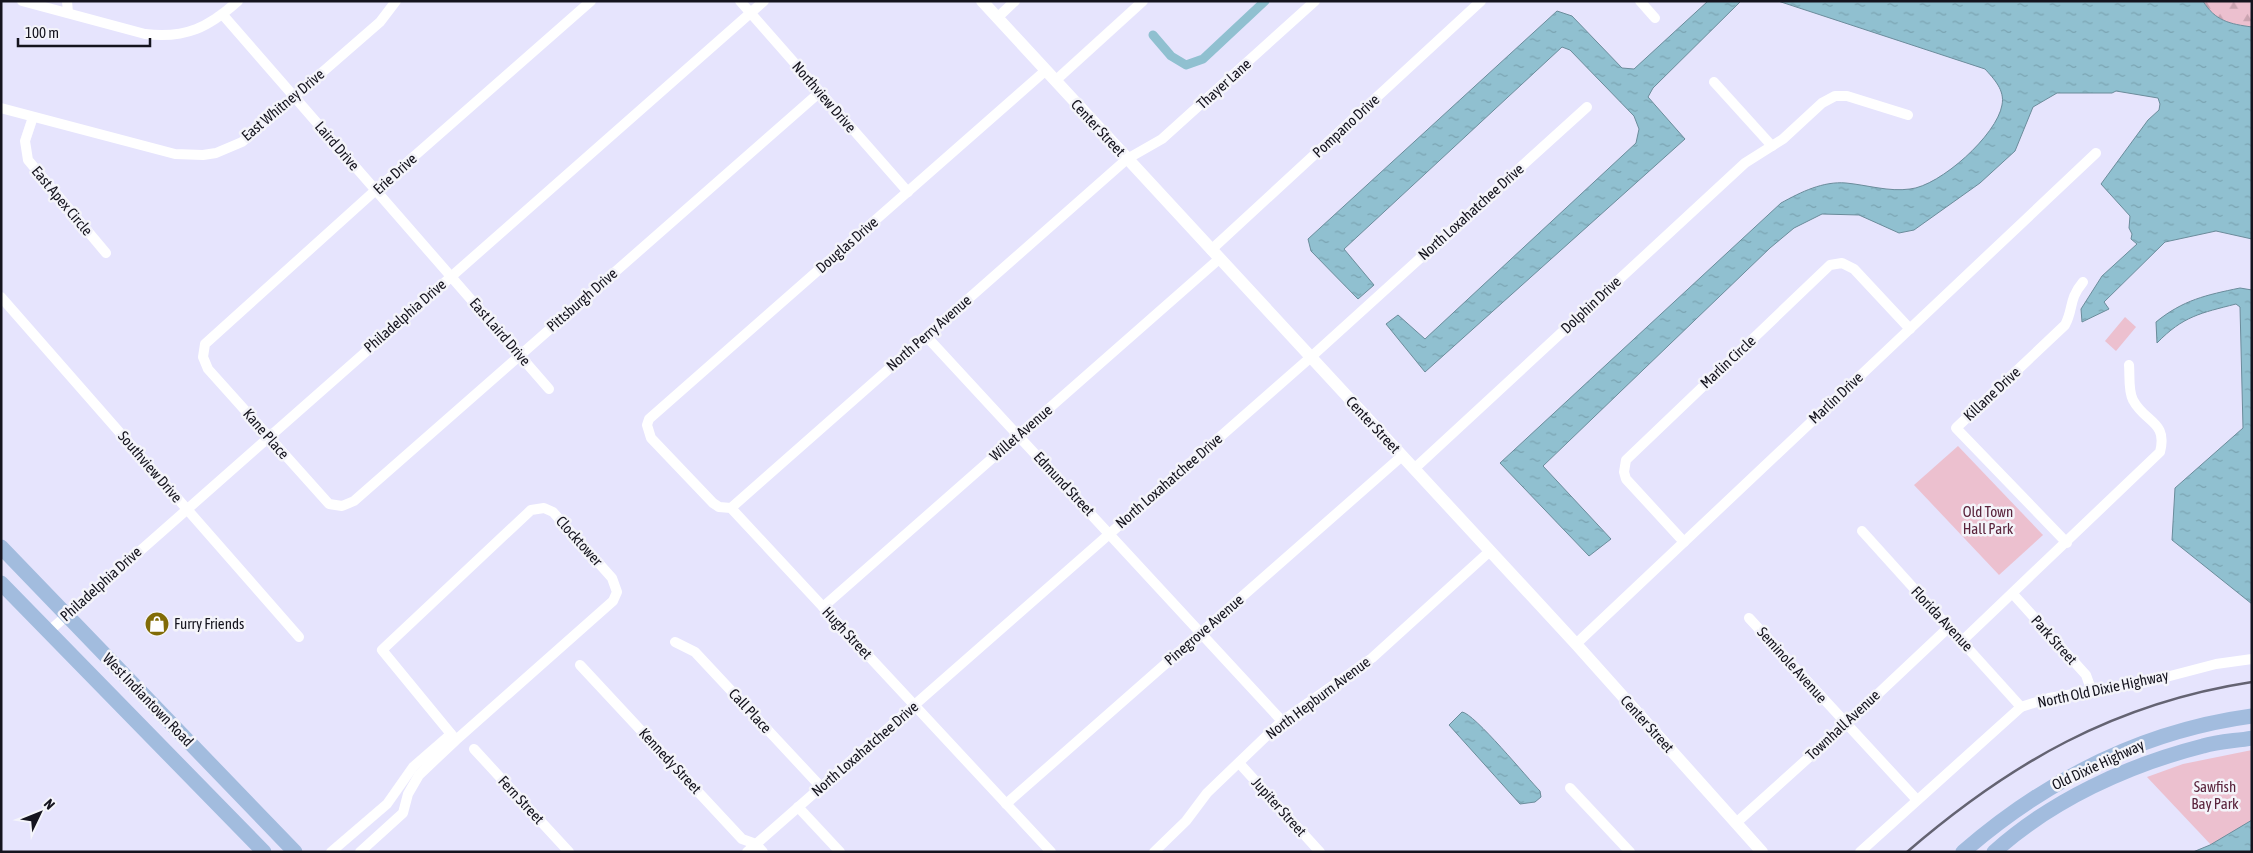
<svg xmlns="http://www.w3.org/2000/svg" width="2253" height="853" viewBox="0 0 2253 853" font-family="'Asap Condensed',sans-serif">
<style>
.forest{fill:url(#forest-firs)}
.park{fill:#ecc0cf}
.water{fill:url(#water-ripples);stroke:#6b8c9b}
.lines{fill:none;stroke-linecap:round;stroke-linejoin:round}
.canal{stroke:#90c0d0;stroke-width:9}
.minor{stroke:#fff;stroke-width:10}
.tertiary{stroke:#fff;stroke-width:12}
.primary{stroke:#a2bcde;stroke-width:15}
.rail{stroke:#646372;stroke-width:2.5}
.labels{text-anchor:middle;stroke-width:5;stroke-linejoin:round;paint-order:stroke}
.street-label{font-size:15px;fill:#15141e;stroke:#f4f4fa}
.park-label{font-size:15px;fill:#5a243c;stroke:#f4f4fa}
.poi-label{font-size:15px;fill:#15141e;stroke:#f4f4fa;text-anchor:start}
</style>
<defs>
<pattern id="forest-firs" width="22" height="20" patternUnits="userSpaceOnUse" patternTransform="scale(1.25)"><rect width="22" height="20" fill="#ecc0cf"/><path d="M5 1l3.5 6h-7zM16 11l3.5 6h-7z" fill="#caa4b1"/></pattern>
<pattern id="water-ripples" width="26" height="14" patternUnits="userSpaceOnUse" patternTransform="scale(1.25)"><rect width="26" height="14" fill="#90c0d0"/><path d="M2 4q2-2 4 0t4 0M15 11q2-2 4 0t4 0" fill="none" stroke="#7ba4b2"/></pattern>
</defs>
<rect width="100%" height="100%" fill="#e6e4fd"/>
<path class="forest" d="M2203 1H2250L2252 27C2230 24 2215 21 2203 1Z"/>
<g class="park">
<polygon points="2125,317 2136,327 2116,351 2105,341"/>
<polygon points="1958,446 2043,535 1999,575 1914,485"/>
<polygon points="2252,750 2252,823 2213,847 2147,777 2183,764"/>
</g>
<g class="water">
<polygon points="1708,1 1741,1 1653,88 1648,97 1685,139 1425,372 1386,324 1398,315 1425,339 1636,143 1639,129 1634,116 1570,50 1562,47 1344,249 1374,285 1358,299 1311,251 1308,239 1557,11 1572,16 1622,68 1634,69"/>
<path d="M1778 1H2203C2215 21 2230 24 2252 27V239L2216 231 2165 242 2104 302 2109 309 2082 322 2081 309 2102 276 2137 244 2131 239 2132 234 2129 228 2130 216 2101 184 2148 120 2159 110 2160 104 2158 98 2116 91 2112 93H2057L2033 107 2015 151 1980 183 1914 230 1899 233 1859 215 1822 214 1794 228 1770 248 1543 466 1611 539 1589 556 1500 463 1781 203C1801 192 1823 181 1846 183 1867 185 1889 192 1910 189 1940 186 1997 135 2002 105 2005 90 1994 79 1985 69Z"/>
<path d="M2240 288 2252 290V604L2172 540 2175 488 2243 428 2240 307 2236 304C2201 313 2183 316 2157 343L2156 322C2183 300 2206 295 2240 288Z"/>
<path d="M1462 712C1474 713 1528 779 1540 791L1541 797 1535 802 1520 804 1449 725Z"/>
<polygon points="2252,820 2252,852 2193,852 2210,845"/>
</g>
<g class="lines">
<polyline class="canal" points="1153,35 1171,56 1186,65 1203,59 1265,1"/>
<g class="minor">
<path d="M22 1 145 34C186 39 209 27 238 1"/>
<polyline points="67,1 68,13"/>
<polyline points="591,1 378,188 205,344 203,357 208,369 329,504 342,506 354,501 820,92"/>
<polyline points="740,1 908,192"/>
<polyline points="1640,1 1655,18"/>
<polyline points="223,15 549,389"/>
<polyline points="997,18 1015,1"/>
<polyline points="1045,71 649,419 647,425 651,438 713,503 719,507 731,508 1051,852"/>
<polyline points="1055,81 1143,1"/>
<polyline points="1714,82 1772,146"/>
<polyline points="1,108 175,154 203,155 216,153 242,142 380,22 396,1"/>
<polyline points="33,117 25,141 28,160 106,253"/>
<polyline points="1211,250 1481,1"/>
<polyline points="1,297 299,637"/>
<polyline points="926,336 1282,721"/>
<polyline points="1414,469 1745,163 1783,139 1822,103 1835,96 1847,96 1908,115"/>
<polyline points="731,508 1127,159 1162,139 1315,1"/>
<polyline points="1862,531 2021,707"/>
<polyline points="1684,542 1626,479 1624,472 1626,460 1830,265 1842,263 1854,269 1910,329"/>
<path d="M2067 543 1956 428 2065 325C2074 308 2068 300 2083 282"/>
<polyline points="2013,594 2086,675 2091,689"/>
<polyline points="823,607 1219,259"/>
<polyline points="1749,618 1917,800"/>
<polyline points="48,632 764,1"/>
<path d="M1962 641 2160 452C2168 421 2145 423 2133 400 2128 391 2130 375 2129 365"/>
<polyline points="675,642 695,652 821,787"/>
<polyline points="1576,644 2096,153"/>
<polyline points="580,665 742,839 756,844 763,852"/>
<polyline points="474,749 569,852"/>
<polyline points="1239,763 1320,852"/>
<polyline points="1570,788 1630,852"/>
<polyline points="1006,804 1402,456"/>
<polyline points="798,807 840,852"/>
<polyline points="1736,823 1846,724 1949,627"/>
<polyline points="331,852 387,804 413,767 451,734"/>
<polyline points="360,852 403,813 408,794 419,775 456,740 613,601 617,592 612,578 553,512 544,508 531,510 382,650 456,740"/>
<polyline points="747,852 1311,357 1587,107"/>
<polyline points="1154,852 1186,821 1207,793 1282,721 1372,658 1490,551"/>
<polyline points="1860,852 2021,707 2049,698 2147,682 2216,664 2252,659"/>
</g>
<polyline class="tertiary" points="982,1 1576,644 1762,852"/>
<g class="primary">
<polyline points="1,547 295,852"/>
<polyline points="1,583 264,852"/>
<path d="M1963 852C2046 780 2142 731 2252 716"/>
<path d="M1994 852C2052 800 2128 765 2203 746 2219 741 2236 741 2252 738"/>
</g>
<path class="rail" d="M1907 852C2010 763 2115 703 2252 682"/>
</g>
<defs>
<symbol id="shop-disc" viewBox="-11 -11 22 22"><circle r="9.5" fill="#816b06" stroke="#f4f4fa"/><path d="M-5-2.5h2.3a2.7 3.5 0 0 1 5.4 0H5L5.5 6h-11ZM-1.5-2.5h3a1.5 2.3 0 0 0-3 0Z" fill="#fff"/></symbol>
</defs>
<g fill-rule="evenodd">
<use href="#shop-disc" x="143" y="610" width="28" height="28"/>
</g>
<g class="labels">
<g class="street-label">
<text transform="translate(1224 84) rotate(-42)" y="5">Thayer Lane</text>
<text transform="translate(824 97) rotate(49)" y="5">Northview Drive</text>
<text transform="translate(283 105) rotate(-40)" y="5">East Whitney Drive</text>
<text transform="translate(1346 126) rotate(-43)" y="5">Pompano Drive</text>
<text transform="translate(1098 128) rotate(47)" y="5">Center Street</text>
<text transform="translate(337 146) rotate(49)" y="5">Laird Drive</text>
<text transform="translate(395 174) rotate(-42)" y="5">Erie Drive</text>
<text transform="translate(62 201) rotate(50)" y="5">East Apex Circle</text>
<text transform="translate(1471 212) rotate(-42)" y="5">North Loxahatchee Drive</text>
<text transform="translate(847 245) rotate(-41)" y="5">Douglas Drive</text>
<text transform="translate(582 300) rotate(-41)" y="5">Pittsburgh Drive</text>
<text transform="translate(1591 305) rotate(-43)" y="5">Dolphin Drive</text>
<text transform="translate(405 316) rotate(-41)" y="5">Philadelphia Drive</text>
<text transform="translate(500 332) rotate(49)" y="5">East Laird Drive</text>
<text transform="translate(929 333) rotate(-41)" y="5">North Perry Avenue</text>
<text transform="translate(1728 362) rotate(-43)" y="5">Marlin Circle</text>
<text transform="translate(1992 394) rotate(-43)" y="5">Killane Drive</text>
<text transform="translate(1836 398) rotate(-43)" y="5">Marlin Drive</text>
<text transform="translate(1373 425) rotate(47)" y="5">Center Street</text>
<text transform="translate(1021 433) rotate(-41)" y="5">Willet Avenue</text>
<text transform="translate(266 434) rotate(49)" y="5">Kane Place</text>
<text transform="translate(150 467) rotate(49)" y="5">Southview Drive</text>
<text transform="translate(1169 481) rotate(-41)" y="5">North Loxahatchee Drive</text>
<text transform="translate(1064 484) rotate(47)" y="5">Edmund Street</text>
<text transform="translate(579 541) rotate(48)" y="5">Clocktower</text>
<text transform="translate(101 584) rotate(-42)" y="5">Philadelphia Drive</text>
<text transform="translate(1942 619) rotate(47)" y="5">Florida Avenue</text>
<text transform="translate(1204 630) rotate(-41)" y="5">Pinegrove Avenue</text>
<text transform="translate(847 633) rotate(47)" y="5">Hugh Street</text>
<text transform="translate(2054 640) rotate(48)" y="5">Park Street</text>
<text transform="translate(1792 665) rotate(48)" y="5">Seminole Avenue</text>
<text transform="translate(2103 689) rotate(-12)" y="5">North Old Dixie Highway</text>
<text transform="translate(1318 698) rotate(-37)" y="5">North Hepburn Avenue</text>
<text transform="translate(148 700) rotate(46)" y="5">West Indiantown Road</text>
<text transform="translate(750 711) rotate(47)" y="5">Call Place</text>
<text transform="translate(1647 724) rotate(48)" y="5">Center Street</text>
<text transform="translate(1843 725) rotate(-43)" y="5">Townhall Avenue</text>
<text transform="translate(865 749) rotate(-41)" y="5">North Loxahatchee Drive</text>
<text transform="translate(670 761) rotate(47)" y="5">Kennedy Street</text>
<text transform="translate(2098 765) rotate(-25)" y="5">Old Dixie Highway</text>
<text transform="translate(521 800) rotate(47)" y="5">Fern Street</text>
<text transform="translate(1279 807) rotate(48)" y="5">Jupiter Street</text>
</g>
<g class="park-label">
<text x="1988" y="517">Old Town<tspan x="1988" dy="17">Hall Park</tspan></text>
<text x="2215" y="792">Sawfish<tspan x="2215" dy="17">Bay Park</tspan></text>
</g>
<g class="poi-label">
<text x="174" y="629">Furry Friends</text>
</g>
</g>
<rect width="2253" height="853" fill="none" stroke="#15141e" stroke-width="5"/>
<g transform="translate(40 813) rotate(47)" stroke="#f4f4fa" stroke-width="4" paint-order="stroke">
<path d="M0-4L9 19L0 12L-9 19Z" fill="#15141e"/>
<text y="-8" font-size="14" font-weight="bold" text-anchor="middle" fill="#15141e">N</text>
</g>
<path d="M18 38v8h132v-8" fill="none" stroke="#15141e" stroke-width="2.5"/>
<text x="25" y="38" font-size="15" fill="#15141e" stroke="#f4f4fa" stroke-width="4" paint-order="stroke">100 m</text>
</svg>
